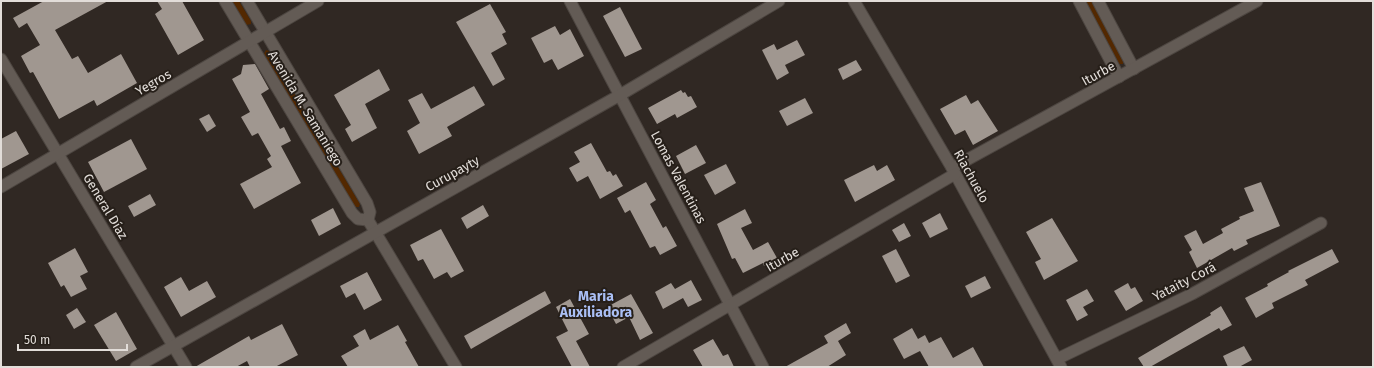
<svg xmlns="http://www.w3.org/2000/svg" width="1374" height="368" viewBox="0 0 1374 368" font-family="'Fira Sans',sans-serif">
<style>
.green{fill:#532800}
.building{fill:#a09790}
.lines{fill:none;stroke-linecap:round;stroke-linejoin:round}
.minor-casing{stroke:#4d4641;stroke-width:13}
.minor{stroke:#635b55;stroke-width:11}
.labels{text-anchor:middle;stroke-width:4;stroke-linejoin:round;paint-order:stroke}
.street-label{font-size:13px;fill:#e2ddd9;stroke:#261f19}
.neighbourhood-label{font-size:14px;font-weight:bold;fill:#aabff5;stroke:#261f19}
</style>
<rect width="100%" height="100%" fill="#302823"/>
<g class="green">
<polygon points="232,1 239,1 251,21 251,24 246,25"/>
<polygon points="1085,1 1092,1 1123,61 1123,64 1119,64"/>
<polygon points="266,50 269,51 360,204 359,207 354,207 264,54"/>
</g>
<g class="building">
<polygon points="44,1 108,1 55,30 72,59 78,56 88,73 121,54 137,83 97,106 94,100 59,119 33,72 30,73 21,56 40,45 27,23 19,28 13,18"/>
<polygon points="157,1 182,1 204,40 178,55 155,14 162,9"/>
<polygon points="490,4 506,32 502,34 507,44 491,53 505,79 493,86 456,22"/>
<polygon points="620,7 642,49 625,57 603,16"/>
<polygon points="555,26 560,35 570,29 584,56 558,70 552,59 544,63 531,38"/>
<polygon points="797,40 805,55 785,65 789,73 777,80 762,50 774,44 777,50"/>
<polygon points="856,60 862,70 843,80 838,69"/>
<polygon points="255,64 269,89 261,94 280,129 284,127 291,141 281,146 301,183 254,209 240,184 272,167 267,159 271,156 258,133 252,136 241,117 250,112 232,79 241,74 243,65"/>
<polygon points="379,69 390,90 365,104 377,128 352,142 345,129 351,125 334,95"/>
<polygon points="474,86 485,105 447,127 452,136 419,154 407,131 420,123 408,100 422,93 431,109"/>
<polygon points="681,90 683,93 685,92 688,97 691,96 697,107 677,118 675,114 657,124 648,108"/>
<polygon points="966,95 971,104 978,100 998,131 973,145 965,130 955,135 940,109"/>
<polygon points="805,98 813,113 787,126 779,111"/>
<polygon points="209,114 216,126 207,132 199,119"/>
<polygon points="16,131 29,154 1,169 1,139"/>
<polygon points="131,139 147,169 104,192 88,162"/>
<polygon points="591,143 607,172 610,171 613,176 616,174 623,186 600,199 588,176 577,182 569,168 580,162 574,152"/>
<polygon points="696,145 706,163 685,174 676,156"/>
<polygon points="726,164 736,183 715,195 704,175"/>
<polygon points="874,165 877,171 887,165 895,180 855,202 844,180"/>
<polygon points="646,182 656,200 650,204 663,228 666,226 677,246 660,255 655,246 650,248 630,210 625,213 617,198"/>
<polygon points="1261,182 1280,226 1246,240 1248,244 1234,251 1232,248 1197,268 1189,252 1192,250 1184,236 1196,230 1203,244 1223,233 1221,229 1240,219 1239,217 1254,211 1244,188"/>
<polygon points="150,194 156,205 134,217 128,206"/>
<polygon points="483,205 489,216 467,229 461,218"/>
<polygon points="333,208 341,224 319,236 311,220"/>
<polygon points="745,209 752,223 741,228 753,250 768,242 777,258 764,266 763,263 743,273 735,258 732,259 717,224"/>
<polygon points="940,213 948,229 930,238 922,223"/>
<polygon points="1052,218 1078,261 1044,280 1035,262 1041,259 1026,232"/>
<polygon points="904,223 911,236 899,242 892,230"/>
<polygon points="441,229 464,271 451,278 447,272 434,279 423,259 418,261 410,245"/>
<polygon points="75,248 88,272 80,276 87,289 71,297 64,285 61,287 48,263"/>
<polygon points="896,249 910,276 896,283 882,256"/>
<polygon points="1332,249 1339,262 1305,280 1308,285 1272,303 1274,308 1256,318 1245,298 1268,286 1267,284 1289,272 1288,271"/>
<polygon points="367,272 382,300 364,310 355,293 346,298 340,286"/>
<polygon points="985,276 991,288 971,298 965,286"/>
<polygon points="181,277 189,291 207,281 216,297 181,317 164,287"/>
<polygon points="691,280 702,300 688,307 683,298 663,309 655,292 671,283 675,289"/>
<polygon points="1128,283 1131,289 1135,287 1143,301 1126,311 1114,291"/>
<polygon points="1087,289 1094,301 1083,307 1088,315 1077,321 1066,300"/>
<polygon points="545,291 551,303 471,349 464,336"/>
<polygon points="631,294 653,333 640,340 629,317 616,324 607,307"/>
<polygon points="570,299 589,334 576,341 590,367 572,367 556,337 568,331 556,307"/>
<polygon points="1221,306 1232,325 1221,331 1219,328 1150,367 1144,367 1138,358 1211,315 1210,313"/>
<polygon points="77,308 86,322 74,329 66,315"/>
<polygon points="116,312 137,349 116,361 94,325"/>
<polygon points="846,323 851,333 838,341 846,355 827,367 785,367 828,343 824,336"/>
<polygon points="282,324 298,355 275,367 250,367 247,361 236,367 195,367 249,336 251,340"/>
<polygon points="398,325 407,341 405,342 419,367 348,367 341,356 359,346 353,336 365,329 370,340"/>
<polygon points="912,328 918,339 925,335 929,343 941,337 953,358 973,347 984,367 929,367 920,351 904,359 893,339"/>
<polygon points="713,339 723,356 728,354 734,367 703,367 693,350"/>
<polygon points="1244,346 1252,360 1239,367 1228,367 1223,356"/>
</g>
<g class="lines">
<defs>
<g id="minor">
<polyline points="225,1 352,213 358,219 368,220"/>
<polyline points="247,1 367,203 370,212 368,220 456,367"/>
<polyline points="570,1 763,367"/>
<polyline points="854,1 952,168 1061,367"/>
<polyline points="1079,1 1119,77"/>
<polyline points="1098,1 1134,69"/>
<polyline points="1,59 186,367"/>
<polyline points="952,168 1257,1"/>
<polyline points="1,187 318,1"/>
<polyline points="1057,359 1192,294 1321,223"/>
<polyline points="136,367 620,95 779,1"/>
<polyline points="623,367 955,174"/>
</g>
</defs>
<use href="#minor" class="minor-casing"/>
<use href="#minor" class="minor"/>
</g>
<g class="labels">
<g class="street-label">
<text transform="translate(1098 73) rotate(-29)" y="5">Iturbe</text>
<text transform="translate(153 82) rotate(-30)" y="5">Yegros</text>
<text transform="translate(306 108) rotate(59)" y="5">Avenida M. Samaniego</text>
<text transform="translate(452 173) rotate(-29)" y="5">Curupayty</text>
<text transform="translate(972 176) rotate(61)" y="5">Riachuelo</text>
<text transform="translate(679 177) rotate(62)" y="5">Lomas Valentinas</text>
<text transform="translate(106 206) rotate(59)" y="5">General Díaz</text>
<text transform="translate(782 259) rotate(-30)" y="5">Iturbe</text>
<text transform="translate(1184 281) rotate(-27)" y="5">Yataity Corá</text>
</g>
<g class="neighbourhood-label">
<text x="596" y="301">Maria<tspan x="596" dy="16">Auxiliadora</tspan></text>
</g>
</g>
<rect width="1374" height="368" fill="none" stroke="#e2ddd9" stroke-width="4"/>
<path d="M18 344v6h109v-6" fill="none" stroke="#e2ddd9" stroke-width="2"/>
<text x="24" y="344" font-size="12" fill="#e2ddd9" stroke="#261f19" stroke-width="3" paint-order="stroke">50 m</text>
</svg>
